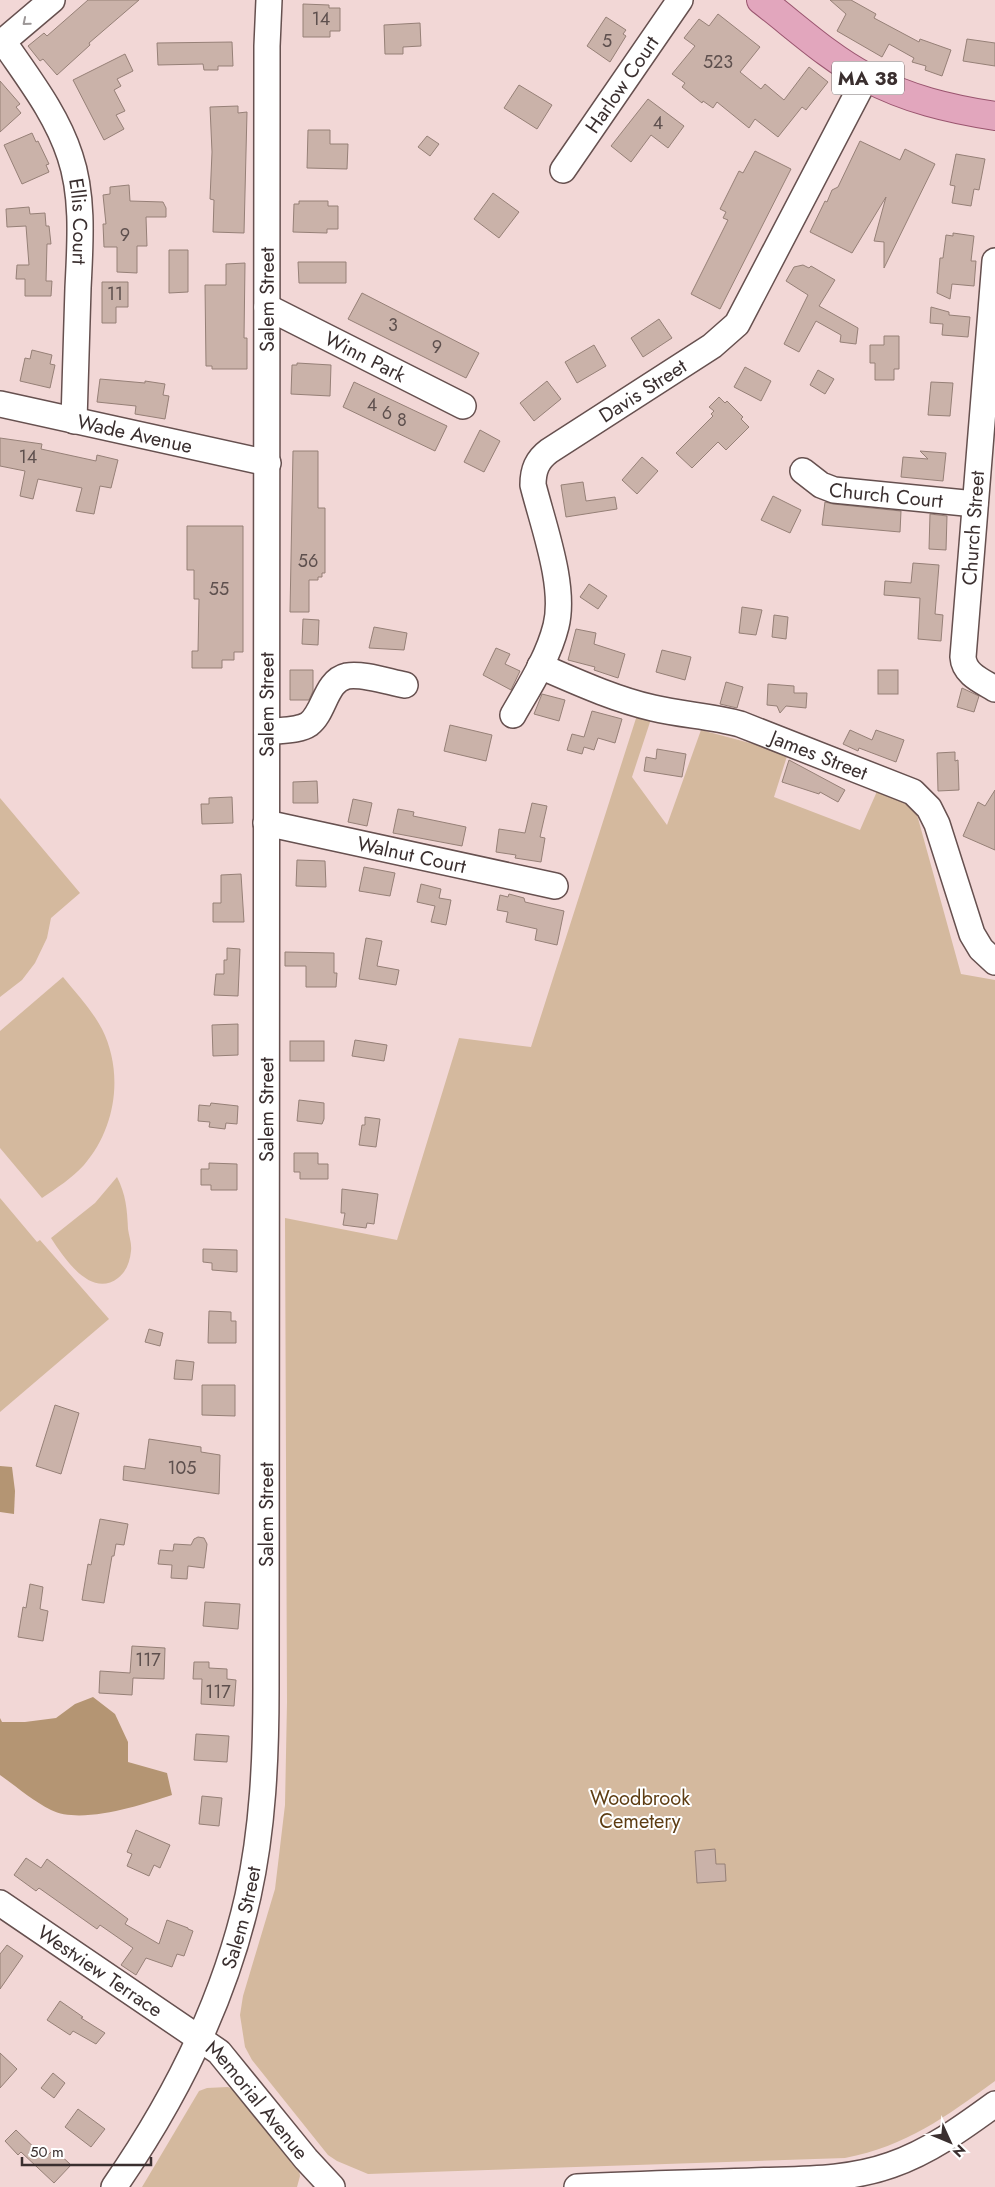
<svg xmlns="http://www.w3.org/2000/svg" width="995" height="2187" viewBox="0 0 995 2187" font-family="Jost,sans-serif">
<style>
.green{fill:#d4b99e}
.forest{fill:#b49573}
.building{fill:#cab2a9;stroke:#968077}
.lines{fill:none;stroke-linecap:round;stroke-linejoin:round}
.minor-casing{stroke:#66504f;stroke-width:28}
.major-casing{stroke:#9a556f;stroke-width:30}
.minor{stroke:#fff;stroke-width:25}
.major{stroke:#e2a6bd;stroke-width:28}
.oneway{stroke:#9c9797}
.labels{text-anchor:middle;stroke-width:4;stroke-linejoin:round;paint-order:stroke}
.number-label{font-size:18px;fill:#5e504e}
.shield{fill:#fff;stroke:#756d6d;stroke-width:1}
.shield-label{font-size:19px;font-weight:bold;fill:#3a2f2f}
.street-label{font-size:20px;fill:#3a2f2f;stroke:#fff}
.park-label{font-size:20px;fill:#5e3d13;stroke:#fff}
</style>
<rect width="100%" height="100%" fill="#f2d7d6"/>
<g class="green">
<path d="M638 712 652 716 632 777 667 825 701 730 788 753 774 797 860 830 878 789 911 803 916 811 961 974 995 980V2081C945 2117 907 2146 845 2158L368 2174 337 2161 328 2155 252 2060 245 2047 240 2015 243 1996 275 1889 285 1805 287 1702 285 1218 397 1240 459 1038 531 1047Z"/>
<polygon points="0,798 80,893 51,918 47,938 35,963 22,980 0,997"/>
<path d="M63 977C77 994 92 1010 102 1029 124 1073 116 1128 84 1165 72 1178 57 1188 42 1198L0 1148V1031Z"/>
<path d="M117 1177C126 1195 127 1209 128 1229 129 1236 132 1244 131 1251 130 1262 126 1272 118 1278 91 1299 64 1258 51 1238L95 1203Z"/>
<polygon points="0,1198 37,1242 40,1240 109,1319 0,1412"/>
<polygon points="228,2087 234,2090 299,2169 300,2176 297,2187 142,2187 199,2091 207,2088"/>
</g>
<g class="forest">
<polygon points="0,1466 12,1467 15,1491 14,1514 0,1512"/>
<path d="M93 1697 115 1714 128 1742V1762L167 1773 172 1795C141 1805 81 1825 51 1810 33 1801 17 1787 0 1775V1718L2 1722H25L56 1718 75 1704Z"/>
</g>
<g class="building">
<polygon points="88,0 139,0 89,43 90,45 57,75 43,59 40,61 28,46 44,33 47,36"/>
<polygon points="830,0 851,0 876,14 874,18 919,42 920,39 951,50 942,76 925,70 926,66 912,62 914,58 889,44 882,57 837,31 846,14"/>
<polygon points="303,4 329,5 329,8 340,8 340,31 330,31 330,37 303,37"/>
<polygon points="718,14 760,47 740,72 761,89 765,84 784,100 809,67 828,82 806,110 802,107 778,137 755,119 749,128 717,102 713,108 703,101 702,103 682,87 685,83 672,74 695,46 684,38 699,19 709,26"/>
<polygon points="606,17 626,30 623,34 626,36 610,62 587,46"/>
<polygon points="420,23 421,46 403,47 403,54 385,54 384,25"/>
<polygon points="967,39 995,43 995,66 963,61"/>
<polygon points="232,42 233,66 218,66 218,70 204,70 203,64 158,65 157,43"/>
<polygon points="125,54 133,71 117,79 121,86 114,90 125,111 116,115 124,129 104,140 73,80"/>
<polygon points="0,81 20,104 16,107 21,113 0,132"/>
<polygon points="519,85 552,105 537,129 504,108"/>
<polygon points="648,99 684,126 668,148 651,135 631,162 611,146"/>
<polygon points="238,106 238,113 247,112 244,233 213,232 214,200 210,199 212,152 210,107"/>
<polygon points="308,130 330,130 330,144 348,144 347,169 307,168"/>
<polygon points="32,133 36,142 38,141 49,164 46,165 49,172 22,184 4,145"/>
<polygon points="427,136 439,144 430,156 418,147"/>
<polygon points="860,141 900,160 905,149 935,164 884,268 884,242 874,241 886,197 852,253 810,232 825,201 827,202 832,190 838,187"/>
<polygon points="755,151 791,169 720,309 691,294 728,220 723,218 726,212 720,209 739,171 743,173"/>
<polygon points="956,154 985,159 979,190 974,189 971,206 952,203 955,186 950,185"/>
<polygon points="129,185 130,201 163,202 166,208 166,217 146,217 147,246 137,246 137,273 117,272 117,247 104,247 103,224 106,224 103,195 110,194 110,187"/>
<polygon points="493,193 519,212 499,238 474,219"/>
<polygon points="299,201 328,201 328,206 338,206 338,229 327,229 327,233 293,232 294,204 299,204"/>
<polygon points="29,207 30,214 45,213 46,226 49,226 51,244 47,244 46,281 52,281 51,296 25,296 25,279 16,279 17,265 29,265 26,226 7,227 6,209"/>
<polygon points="953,233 974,236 971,261 976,261 974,286 952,284 950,299 937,293 940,258 943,258 946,235 953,236"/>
<polygon points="169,250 188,250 188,292 169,293"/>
<polygon points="298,262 346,262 346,283 299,283"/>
<polygon points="245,263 244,338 247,338 247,369 212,369 212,366 206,366 205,285 226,285 226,264"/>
<polygon points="803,265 809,268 811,266 835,280 819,306 858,328 856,344 840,342 841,335 816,321 799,352 784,344 808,295 786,281 794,267"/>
<polygon points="102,282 128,282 128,307 116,307 116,323 102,323"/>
<polygon points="362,293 479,353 466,378 348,319"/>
<polygon points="931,307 949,312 949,315 970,317 968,337 942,335 943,324 930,323"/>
<polygon points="659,319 672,338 643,357 631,338"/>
<polygon points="884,336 899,336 899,369 894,369 894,380 875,380 875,363 870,363 870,345 884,345"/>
<polygon points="594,345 606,366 577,383 565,362"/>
<polygon points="32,350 52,355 50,364 55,365 50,388 20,381 25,358 30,359"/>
<polygon points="297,363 331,365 330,396 291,394 292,365 297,365"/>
<polygon points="745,367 771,381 761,401 734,387"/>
<polygon points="818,370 834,379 825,394 810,385"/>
<polygon points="100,379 145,383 145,381 165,384 163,395 169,396 165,419 135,414 136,406 97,402"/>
<polygon points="547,381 561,399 534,421 520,403"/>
<polygon points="354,382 447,426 435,451 343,407"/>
<polygon points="931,382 953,383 950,416 928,415"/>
<polygon points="719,397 725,403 727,401 743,417 741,419 749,427 726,450 718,442 692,468 676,453 713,416 711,414 714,411 709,407"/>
<polygon points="480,430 500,441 484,472 464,462"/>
<polygon points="0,438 42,444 41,449 96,461 97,455 118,460 111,488 100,486 94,514 76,511 82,488 38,479 33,499 20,496 25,471 0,466"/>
<polygon points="293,451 318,451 318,508 325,508 325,573 322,573 322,577 318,577 318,580 309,580 309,612 290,612"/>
<polygon points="920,451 946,453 943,481 901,477 903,457 928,459"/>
<polygon points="642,457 658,471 637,494 622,480"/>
<polygon points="583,482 586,501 615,497 617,509 566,517 561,485"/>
<polygon points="773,496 801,510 790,533 761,520"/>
<polygon points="825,502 833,504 901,511 900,532 822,525"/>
<polygon points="930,514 947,516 946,550 929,549"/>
<polygon points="187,526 243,526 243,652 234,652 234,660 222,660 222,668 192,668 192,651 198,651 199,599 194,599 194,570 187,570"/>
<polygon points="913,563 939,565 935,614 943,615 941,641 918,639 920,598 884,595 885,581 911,583"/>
<polygon points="589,584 607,596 598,609 580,597"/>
<polygon points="742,607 762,610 756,635 739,633"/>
<polygon points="774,615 788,617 786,639 772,637"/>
<polygon points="303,619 319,620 318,645 302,644"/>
<polygon points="374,627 407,633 404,650 369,648"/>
<polygon points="576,629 596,633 594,644 625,654 618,678 594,670 595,667 568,660"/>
<polygon points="496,648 510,654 505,664 520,671 511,690 483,675"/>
<polygon points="662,650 691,657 685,680 656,672"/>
<polygon points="290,670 313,670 313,691 309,700 290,700"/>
<rect x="878" y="670" width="20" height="24"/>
<polygon points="726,682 743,687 737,708 720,704"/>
<polygon points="768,684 794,686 794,693 807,693 806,708 786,706 780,713 777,706 767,705"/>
<polygon points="962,688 979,696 974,712 957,707"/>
<polygon points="542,694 565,700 559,721 534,714"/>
<polygon points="592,711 622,719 615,743 598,738 594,750 584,747 582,754 567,750 572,734 584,737"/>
<polygon points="450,725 492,735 486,761 444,751"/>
<polygon points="850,730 872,740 876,730 904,740 896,762 859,748 858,751 843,744"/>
<polygon points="657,749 686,754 682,777 644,771 646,757 656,759"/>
<polygon points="955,752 955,761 958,760 959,790 938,791 937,753"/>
<polygon points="789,760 845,790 838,802 820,792 819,794 782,782"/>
<polygon points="317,781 318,803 293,803 293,782"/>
<polygon points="995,790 995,850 963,836 978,802 985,806"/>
<polygon points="232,797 233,823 202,824 201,804 209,804 209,798"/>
<polygon points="353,799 372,803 367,826 348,822"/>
<polygon points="532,803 547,806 540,837 545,838 541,862 515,858 516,855 496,852 499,829 525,833"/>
<polygon points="398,809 414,812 413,816 466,827 462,846 393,833"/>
<polygon points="297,860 325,861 326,887 296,886"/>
<polygon points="364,867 395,873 390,896 359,891"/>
<polygon points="241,874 244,922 213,922 213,903 221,903 221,875"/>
<polygon points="421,884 441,889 439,898 451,900 446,925 431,922 435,906 417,902"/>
<polygon points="509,894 524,898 525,902 564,911 557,945 535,940 537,929 506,922 508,912 497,910 500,895 508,897"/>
<polygon points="366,938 382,941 377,966 399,970 396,985 359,979"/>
<polygon points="227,948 240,949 238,996 214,995 216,974 224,974 224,960 227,960"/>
<polygon points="285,952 334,953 334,973 337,973 336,987 306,987 306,966 285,966"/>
<polygon points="238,1024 238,1055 213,1056 212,1025"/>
<polygon points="355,1040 387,1045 384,1061 352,1056"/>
<rect x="290" y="1041" width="34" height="20"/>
<polygon points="299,1100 324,1103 324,1119 322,1124 297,1121"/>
<polygon points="211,1103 238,1106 237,1124 226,1123 225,1129 209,1127 210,1122 198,1121 199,1105 210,1106"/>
<polygon points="365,1117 380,1119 376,1147 359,1145 362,1125 365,1125"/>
<polygon points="294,1153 318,1153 318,1164 328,1164 328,1179 300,1179 300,1172 294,1172"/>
<polygon points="209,1163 237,1164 237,1190 211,1190 211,1185 201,1185 201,1169 209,1169"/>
<polygon points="342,1189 378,1194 374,1224 367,1223 366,1228 343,1225 345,1213 341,1213"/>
<polygon points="203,1249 237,1250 237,1272 212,1270 212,1263 203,1262"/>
<polygon points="209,1311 231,1312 231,1321 236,1321 236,1343 208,1343"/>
<polygon points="149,1329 163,1333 160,1346 145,1342"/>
<polygon points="176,1360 194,1362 192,1380 174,1379"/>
<polygon points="202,1385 235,1385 235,1416 202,1415"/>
<polygon points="55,1405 79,1413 61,1474 36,1466"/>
<polygon points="149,1439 201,1447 201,1452 220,1455 219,1494 123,1480 124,1466 145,1469"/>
<polygon points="100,1519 128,1524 124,1545 116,1544 114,1556 112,1556 104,1603 82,1600 88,1564 91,1565"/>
<polygon points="198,1537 204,1538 207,1544 204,1568 188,1566 187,1579 171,1578 172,1565 158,1564 160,1550 173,1551 174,1544 191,1545 194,1539"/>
<polygon points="30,1584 43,1587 40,1609 48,1611 43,1641 18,1637 23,1607 26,1608"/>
<polygon points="205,1602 240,1604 238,1629 203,1626"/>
<polygon points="132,1646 165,1648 164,1679 133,1678 132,1695 99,1693 100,1671 130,1673"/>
<polygon points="194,1662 209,1662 209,1668 227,1669 227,1679 236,1680 234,1706 201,1704 202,1679 193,1679"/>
<polygon points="196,1734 229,1736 227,1762 194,1760"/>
<polygon points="202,1796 222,1798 219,1826 199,1824"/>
<polygon points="136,1830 170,1845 160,1868 154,1865 149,1876 127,1866 132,1854 127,1852"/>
<polygon points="715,1849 716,1864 725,1864 726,1881 697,1883 695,1851"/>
<polygon points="26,1858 41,1868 47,1859 128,1919 125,1924 159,1944 167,1920 188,1928 188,1929 193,1931 184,1956 177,1954 172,1967 146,1958 136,1975 121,1965 133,1948 100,1925 97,1929 39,1888 36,1891 14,1875"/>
<polygon points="7,1945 23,1956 0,1989 0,1954"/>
<polygon points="60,2001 83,2017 81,2018 105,2033 96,2044 73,2031 70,2035 47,2020"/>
<polygon points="0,2053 17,2069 0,2088"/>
<polygon points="53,2073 65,2083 54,2098 41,2088"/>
<polygon points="78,2109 105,2129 91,2147 65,2127"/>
<polygon points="16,2130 45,2158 54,2149 71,2165 54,2183 21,2152 18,2155 5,2141"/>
</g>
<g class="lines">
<defs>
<g id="minor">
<path id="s1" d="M3 41C28 78 56 113 70 156 84 197 80 246 78 288 77 333 75 377 74 421"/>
<polyline points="0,44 52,0"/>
<path id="s2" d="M563 170 680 0"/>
<path d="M995 261 963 657C964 674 982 681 995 689"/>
<path id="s3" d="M267 307 463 406"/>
<path id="s4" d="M0 404 268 463"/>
<path id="s5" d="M803 471 821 485 834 490 975 504"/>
<path id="s6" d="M540 666C577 682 614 699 653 708 682 715 711 716 740 724L913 792 929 808 937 824 972 934 981 949 995 962"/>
<path id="s7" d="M513 715C529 687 548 658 556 626 566 586 543 525 533 485 533 470 537 460 549 451L712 346 737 324 866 77"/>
<path d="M267 732C279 730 299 731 309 724 325 712 325 681 347 676 362 673 389 682 405 685"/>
<path id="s8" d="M266 823 555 886"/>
<path id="s9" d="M0 1903 219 2052 306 2159 332 2187"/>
<path id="s10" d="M114 2187C175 2099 224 2002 248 1896 263 1828 266 1758 266 1688L267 46 269 0"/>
<path d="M577 2187C635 2184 693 2183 752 2181 798 2179 846 2181 891 2165 929 2152 962 2128 995 2104"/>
</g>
<path id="major" d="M761 0C795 26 828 57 866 77 907 99 950 109 995 116"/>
</defs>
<use href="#minor" class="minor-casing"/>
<use href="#major" class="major-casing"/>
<use href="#minor" class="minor"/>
<use href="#major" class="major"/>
</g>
<defs><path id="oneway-chevron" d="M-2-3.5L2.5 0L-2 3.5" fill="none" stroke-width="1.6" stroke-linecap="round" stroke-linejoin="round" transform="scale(1.25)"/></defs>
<use class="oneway" href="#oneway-chevron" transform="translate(26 22) rotate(140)"/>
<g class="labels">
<g class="number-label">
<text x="321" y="25">14</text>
<text x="607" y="47">5</text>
<text x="718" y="68">523</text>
<text x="658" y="129">4</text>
<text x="125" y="241">9</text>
<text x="115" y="300">11</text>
<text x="393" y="331">3</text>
<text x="437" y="353">9</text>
<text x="372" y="411">4</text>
<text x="387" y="419">6</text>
<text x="402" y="426">8</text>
<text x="28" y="463">14</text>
<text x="308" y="567">56</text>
<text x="219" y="595">55</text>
<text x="182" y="1474">105</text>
<text x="148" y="1666">117</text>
<text x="218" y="1698">117</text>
</g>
<rect class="shield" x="832" y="61.5" width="72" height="33" rx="4"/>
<g class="shield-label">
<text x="868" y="85">MA 38</text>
</g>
<g class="street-label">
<text dy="7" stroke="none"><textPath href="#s2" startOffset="104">Harlow Court</textPath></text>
<text dy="7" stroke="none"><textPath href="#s1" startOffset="200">Ellis Court</textPath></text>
<text dy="7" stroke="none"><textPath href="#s10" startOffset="1920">Salem Street</textPath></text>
<text dy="7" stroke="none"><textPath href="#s3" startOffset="110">Winn Park</textPath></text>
<text dy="7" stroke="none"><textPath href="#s7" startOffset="394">Davis Street</textPath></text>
<text dy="7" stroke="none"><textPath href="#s4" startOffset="138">Wade Avenue</textPath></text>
<text dy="7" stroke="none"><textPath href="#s5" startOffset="89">Church Court</textPath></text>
<text transform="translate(973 528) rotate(-86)" y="7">Church Street</text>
<text dy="7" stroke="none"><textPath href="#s10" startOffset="1515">Salem Street</textPath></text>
<text dy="7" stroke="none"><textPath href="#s6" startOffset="294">James Street</textPath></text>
<text dy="7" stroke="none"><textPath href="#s8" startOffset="149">Walnut Court</textPath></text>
<text dy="7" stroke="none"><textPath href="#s10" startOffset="1110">Salem Street</textPath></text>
<text dy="7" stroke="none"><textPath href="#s10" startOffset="705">Salem Street</textPath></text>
<text dy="7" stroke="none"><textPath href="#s10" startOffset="300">Salem Street</textPath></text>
<text dy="7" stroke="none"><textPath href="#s9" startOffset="121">Westview Terrace</textPath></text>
<text dy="7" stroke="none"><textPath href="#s9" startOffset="326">Memorial Avenue</textPath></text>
</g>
<g class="park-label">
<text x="640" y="1805">Woodbrook<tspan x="640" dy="23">Cemetery</tspan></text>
</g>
</g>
<g transform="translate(950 2142) rotate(134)" stroke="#ffffff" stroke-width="4" paint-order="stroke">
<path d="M0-4L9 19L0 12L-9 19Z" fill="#3a2f2f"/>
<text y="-8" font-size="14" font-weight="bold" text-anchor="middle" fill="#3a2f2f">N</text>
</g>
<path d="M22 2157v8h129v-8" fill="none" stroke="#3a2f2f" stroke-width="2.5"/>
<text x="30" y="2157" font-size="15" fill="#3a2f2f" stroke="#ffffff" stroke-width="4" paint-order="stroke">50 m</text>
</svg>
